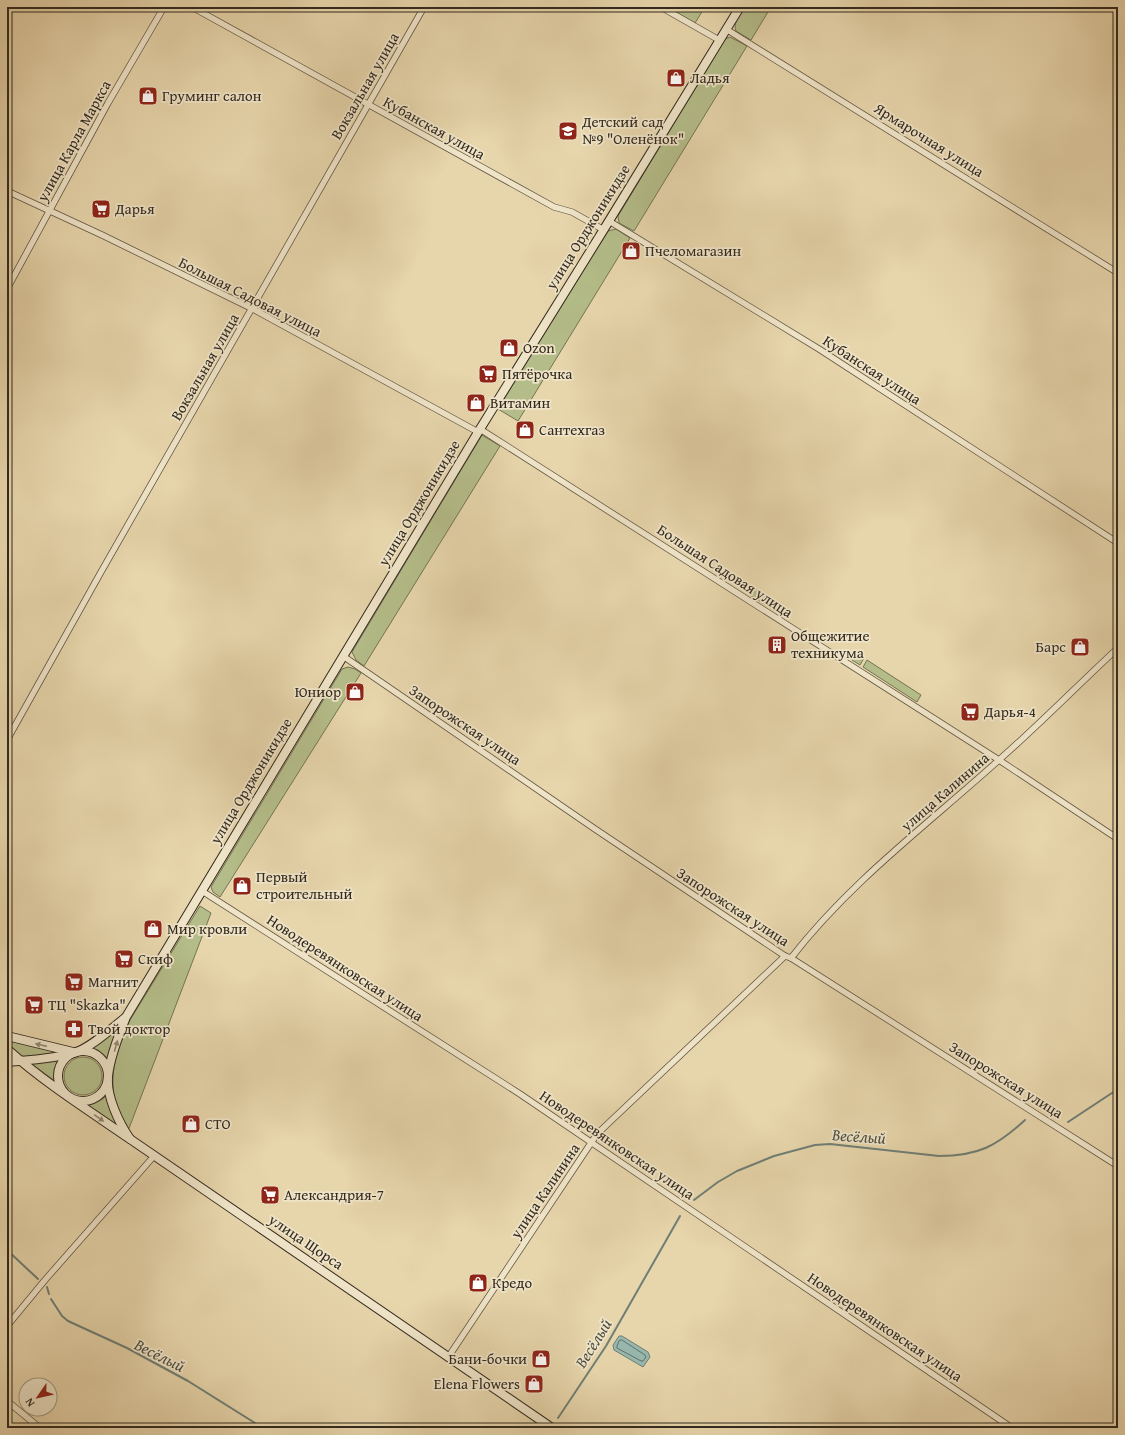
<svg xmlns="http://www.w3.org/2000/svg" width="1125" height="1435" viewBox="0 0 1125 1435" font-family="'Gentium Book Plus',serif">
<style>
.green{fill:#b4bd89;stroke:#747454}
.water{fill:#97b8af;stroke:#6f7f75}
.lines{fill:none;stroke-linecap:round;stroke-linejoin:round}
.shore{stroke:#657167;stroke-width:1}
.stream{stroke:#6f7f75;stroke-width:2}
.minor-casing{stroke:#605542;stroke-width:7}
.secondary-casing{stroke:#332a1f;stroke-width:10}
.minor{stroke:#efe4c8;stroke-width:5.5}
.secondary{stroke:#efe4c8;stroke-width:8}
.oneway{fill:#918774}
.labels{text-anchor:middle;stroke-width:3.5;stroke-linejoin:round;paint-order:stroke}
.poi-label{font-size:15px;fill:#332a1f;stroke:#efe4c8;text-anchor:start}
.street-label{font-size:15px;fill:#332a1f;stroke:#efe4c8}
.water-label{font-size:16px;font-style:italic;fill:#4c4e43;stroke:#efe4c8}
</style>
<rect width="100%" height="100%" fill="#e7d5ab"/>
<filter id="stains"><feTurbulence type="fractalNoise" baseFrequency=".005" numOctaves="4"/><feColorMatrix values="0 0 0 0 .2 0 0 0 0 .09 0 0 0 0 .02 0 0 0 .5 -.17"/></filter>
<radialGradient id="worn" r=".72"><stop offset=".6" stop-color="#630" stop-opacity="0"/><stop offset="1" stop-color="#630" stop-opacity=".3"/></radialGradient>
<g class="green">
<polygon points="667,7 705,7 695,23"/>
<path d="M745 7H771L751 40 736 31C732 23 741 14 745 7Z"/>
<polygon points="730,37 747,46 634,231 619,223 618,216 725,39"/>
<polygon points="616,229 630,238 518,421 498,409 608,231"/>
<polygon points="482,435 500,446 364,666 356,660 352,652"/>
<polygon points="755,588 778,603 774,610 750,595"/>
<polygon points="856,653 864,658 860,665 852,660"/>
<polygon points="867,660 921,695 917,702 863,667"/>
<polygon points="348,667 355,669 361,673 220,897 213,892 211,887 342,669"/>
<path d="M200 906 211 913 128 1131C124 1122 119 1114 116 1105 108 1075 117 1046 130 1020Z"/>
<polygon points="118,1028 108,1059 98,1050 91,1048"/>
<polygon points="7,1040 60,1053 22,1057 7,1045"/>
<circle cx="83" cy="1076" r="19"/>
<polygon points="59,1060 55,1070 55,1081 30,1063"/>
<polygon points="108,1092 110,1110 117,1125 88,1105 103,1099"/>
</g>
<polygon class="water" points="619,1336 622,1336 648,1352 650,1357 643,1367 614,1350 613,1345"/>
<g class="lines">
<polygon class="shore" points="622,1340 645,1355 646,1357 643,1361 641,1361 617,1348 617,1346 619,1341"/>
<g class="stream">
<polyline points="1068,1122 1118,1089"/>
<path d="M694 1200 718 1182 737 1171 774 1156 815 1145 830 1144 939 1156C978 1156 997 1146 1025 1120"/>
<polyline points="7,1250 38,1279"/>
<polyline points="47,1287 49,1294"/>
<polyline points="51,1299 62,1316 68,1321 127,1348 188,1381 263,1428"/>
<polyline points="558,1418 606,1346 680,1216"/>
</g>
<defs>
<g id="minor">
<polyline points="192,7 554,207 572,212 604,230"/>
<polyline points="661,7 719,40"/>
<polyline points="726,29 1118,273"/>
<polyline points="7,191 102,235 253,309 478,432"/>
<polyline points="609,221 819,349 1118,543"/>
<polyline points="7,289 108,103 164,7"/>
<polyline points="480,429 999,760 1118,839"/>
<polyline points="343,656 595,829 785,956 791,958 1118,1166"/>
<polyline points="7,740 101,572 424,7"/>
<polyline points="202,891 520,1094 1012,1428"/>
<path d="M791 958C850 882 928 824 999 760 1040 724 1078 685 1118 648"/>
<polyline points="7,1326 45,1280 154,1156"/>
<polyline points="449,1356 597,1134 785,956"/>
<polyline points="7,1401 40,1428"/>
</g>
<g id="secondary">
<polyline points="7,1036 73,1052"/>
<path d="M7 1049C45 1083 88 1110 130 1139L552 1428"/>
<circle cx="83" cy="1076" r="25"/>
<path d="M7 1062C29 1060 53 1059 74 1053 90 1048 111 1029 125 1018"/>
<path d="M130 1139C119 1123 106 1096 108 1076 110 1058 119 1034 126 1017L480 429 609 221 740 7"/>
</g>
</defs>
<use href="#minor" class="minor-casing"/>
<use href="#secondary" class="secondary-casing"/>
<use href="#minor" class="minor"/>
<use href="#secondary" class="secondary"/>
</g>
<defs><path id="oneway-solid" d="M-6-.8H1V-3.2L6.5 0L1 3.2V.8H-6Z"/></defs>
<g class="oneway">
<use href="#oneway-solid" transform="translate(41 1045) rotate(-167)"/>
<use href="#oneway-solid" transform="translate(116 1046) rotate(-74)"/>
<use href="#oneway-solid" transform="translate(99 1118) rotate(35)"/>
</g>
<defs>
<symbol id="shop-square" viewBox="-11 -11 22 22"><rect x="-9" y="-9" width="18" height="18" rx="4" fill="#8f2418" stroke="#efe4c8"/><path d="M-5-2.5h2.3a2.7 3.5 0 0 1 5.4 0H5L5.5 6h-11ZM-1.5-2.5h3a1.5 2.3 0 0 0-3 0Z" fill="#fff"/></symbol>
<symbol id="school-square" viewBox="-11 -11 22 22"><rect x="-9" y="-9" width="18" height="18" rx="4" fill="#8f2418" stroke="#efe4c8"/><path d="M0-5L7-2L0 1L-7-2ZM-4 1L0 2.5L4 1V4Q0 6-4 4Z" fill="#fff"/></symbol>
<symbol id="supermarket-square" viewBox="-11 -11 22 22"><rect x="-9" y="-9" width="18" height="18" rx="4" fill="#8f2418" stroke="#efe4c8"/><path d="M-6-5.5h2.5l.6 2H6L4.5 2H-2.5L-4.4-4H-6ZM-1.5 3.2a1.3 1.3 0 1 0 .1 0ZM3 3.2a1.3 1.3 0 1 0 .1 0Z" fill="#fff"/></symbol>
<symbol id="building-square" viewBox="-11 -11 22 22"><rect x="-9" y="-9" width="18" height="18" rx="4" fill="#8f2418" stroke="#efe4c8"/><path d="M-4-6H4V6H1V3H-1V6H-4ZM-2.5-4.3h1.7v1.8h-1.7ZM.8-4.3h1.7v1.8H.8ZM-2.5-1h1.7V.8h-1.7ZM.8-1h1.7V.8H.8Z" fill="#fff"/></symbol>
<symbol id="pharmacy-square" viewBox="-11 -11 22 22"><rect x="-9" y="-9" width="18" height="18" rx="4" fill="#8f2418" stroke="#efe4c8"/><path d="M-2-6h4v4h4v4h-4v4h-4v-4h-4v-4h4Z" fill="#fff"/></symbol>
</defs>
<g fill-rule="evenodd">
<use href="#shop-square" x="665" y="67" width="22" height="22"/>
<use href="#shop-square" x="137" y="85" width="22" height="22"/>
<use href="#school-square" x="557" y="120" width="22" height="22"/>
<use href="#supermarket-square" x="90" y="198" width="22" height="22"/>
<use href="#shop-square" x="620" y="240" width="22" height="22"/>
<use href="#shop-square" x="498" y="337" width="22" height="22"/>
<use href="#supermarket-square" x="477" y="363" width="22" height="22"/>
<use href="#shop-square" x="465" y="392" width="22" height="22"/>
<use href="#shop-square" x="514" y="419" width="22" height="22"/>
<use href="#building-square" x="766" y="634" width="22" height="22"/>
<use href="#shop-square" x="1069" y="636" width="22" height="22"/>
<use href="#shop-square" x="344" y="681" width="22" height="22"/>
<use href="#supermarket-square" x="959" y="701" width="22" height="22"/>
<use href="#shop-square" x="231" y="875" width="22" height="22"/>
<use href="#shop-square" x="142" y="918" width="22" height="22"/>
<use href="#supermarket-square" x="113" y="948" width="22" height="22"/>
<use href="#supermarket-square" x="63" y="971" width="22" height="22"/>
<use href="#supermarket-square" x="23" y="994" width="22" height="22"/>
<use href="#pharmacy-square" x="63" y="1018" width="22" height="22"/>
<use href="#shop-square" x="180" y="1113" width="22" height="22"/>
<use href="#supermarket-square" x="259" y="1184" width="22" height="22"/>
<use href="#shop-square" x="467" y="1272" width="22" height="22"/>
<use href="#shop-square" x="530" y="1348" width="22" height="22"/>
<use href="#shop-square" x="523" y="1373" width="22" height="22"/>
</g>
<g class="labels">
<g class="poi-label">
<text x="690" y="83">Ладья</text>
<text x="162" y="101">Груминг салон</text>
<text x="582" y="127">Детский сад<tspan x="582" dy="17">№9 "Оленёнок"</tspan></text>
<text x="115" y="214">Дарья</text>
<text x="645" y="256">Пчеломагазин</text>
<text x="523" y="353">Ozon</text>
<text x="502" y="379">Пятёрочка</text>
<text x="490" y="408">Витамин</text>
<text x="539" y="435">Сантехгаз</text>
<text x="791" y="641">Общежитие<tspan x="791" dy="17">техникума</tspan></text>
<text x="1066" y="652" text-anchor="end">Барс</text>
<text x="341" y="697" text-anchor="end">Юниор</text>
<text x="984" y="717">Дарья-4</text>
<text x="256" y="882">Первый<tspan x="256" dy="17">строительный</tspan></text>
<text x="167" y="934">Мир кровли</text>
<text x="138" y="964">Скиф</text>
<text x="88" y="987">Магнит</text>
<text x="48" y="1010">ТЦ "Skazka"</text>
<text x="88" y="1034">Твой доктор</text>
<text x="205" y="1129">СТО</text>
<text x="284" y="1200">Александрия-7</text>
<text x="492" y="1288">Кредо</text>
<text x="527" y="1364" text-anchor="end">Бани-бочки</text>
<text x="520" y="1389" text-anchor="end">Elena Flowers</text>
</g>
<g class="street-label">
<text transform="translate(365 86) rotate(-60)" y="5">Вокзальная улица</text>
<text transform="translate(434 128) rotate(29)" y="5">Кубанская улица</text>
<text transform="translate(929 140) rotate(32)" y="5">Ярмарочная улица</text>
<text transform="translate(74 141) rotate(-61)" y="5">улица Карла Маркса</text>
<text transform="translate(588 227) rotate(-58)" y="5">улица Орджоникидзе</text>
<text transform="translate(250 297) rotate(27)" y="5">Большая Садовая улица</text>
<text transform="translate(205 367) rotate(-60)" y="5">Вокзальная улица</text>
<text transform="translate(872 370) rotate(33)" y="5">Кубанская улица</text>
<text transform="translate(419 503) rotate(-59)" y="5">улица Орджоникидзе</text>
<text transform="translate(725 571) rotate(33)" y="5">Большая Садовая улица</text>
<text transform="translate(465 725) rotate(34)" y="5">Запорожская улица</text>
<text transform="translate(251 781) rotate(-59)" y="5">улица Орджоникидзе</text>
<text transform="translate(945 792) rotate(-41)" y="5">улица Калинина</text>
<text transform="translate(733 907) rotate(33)" y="5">Запорожская улица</text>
<text transform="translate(345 968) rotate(33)" y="5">Новодеревянковская улица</text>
<text transform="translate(1006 1080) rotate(32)" y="5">Запорожская улица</text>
<text transform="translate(617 1145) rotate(34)" y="5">Новодеревянковская улица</text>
<text transform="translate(545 1191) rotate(-56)" y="5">улица Калинина</text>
<text transform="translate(306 1242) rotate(34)" y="5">улица Щорса</text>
<text transform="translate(885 1327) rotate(34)" y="5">Новодеревянковская улица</text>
</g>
<g class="water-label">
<text transform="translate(859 1136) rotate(4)" y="6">Весёлый</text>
<text transform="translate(593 1343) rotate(-58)" y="6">Весёлый</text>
<text transform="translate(160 1355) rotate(27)" y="6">Весёлый</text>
</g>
</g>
<rect width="1125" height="1435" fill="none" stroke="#e7d5ab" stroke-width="24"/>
<rect x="8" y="8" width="1109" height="1419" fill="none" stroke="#332a1f" stroke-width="2"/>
<rect x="12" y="12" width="1101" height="1411" fill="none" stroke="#332a1f"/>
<g transform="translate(38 1397) rotate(236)"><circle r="19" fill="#efe4c8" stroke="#a49a84"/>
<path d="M0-3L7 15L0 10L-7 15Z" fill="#8f2418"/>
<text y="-6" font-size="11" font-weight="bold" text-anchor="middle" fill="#332a1f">N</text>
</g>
<rect width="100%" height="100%" filter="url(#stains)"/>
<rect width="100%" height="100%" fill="url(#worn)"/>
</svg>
